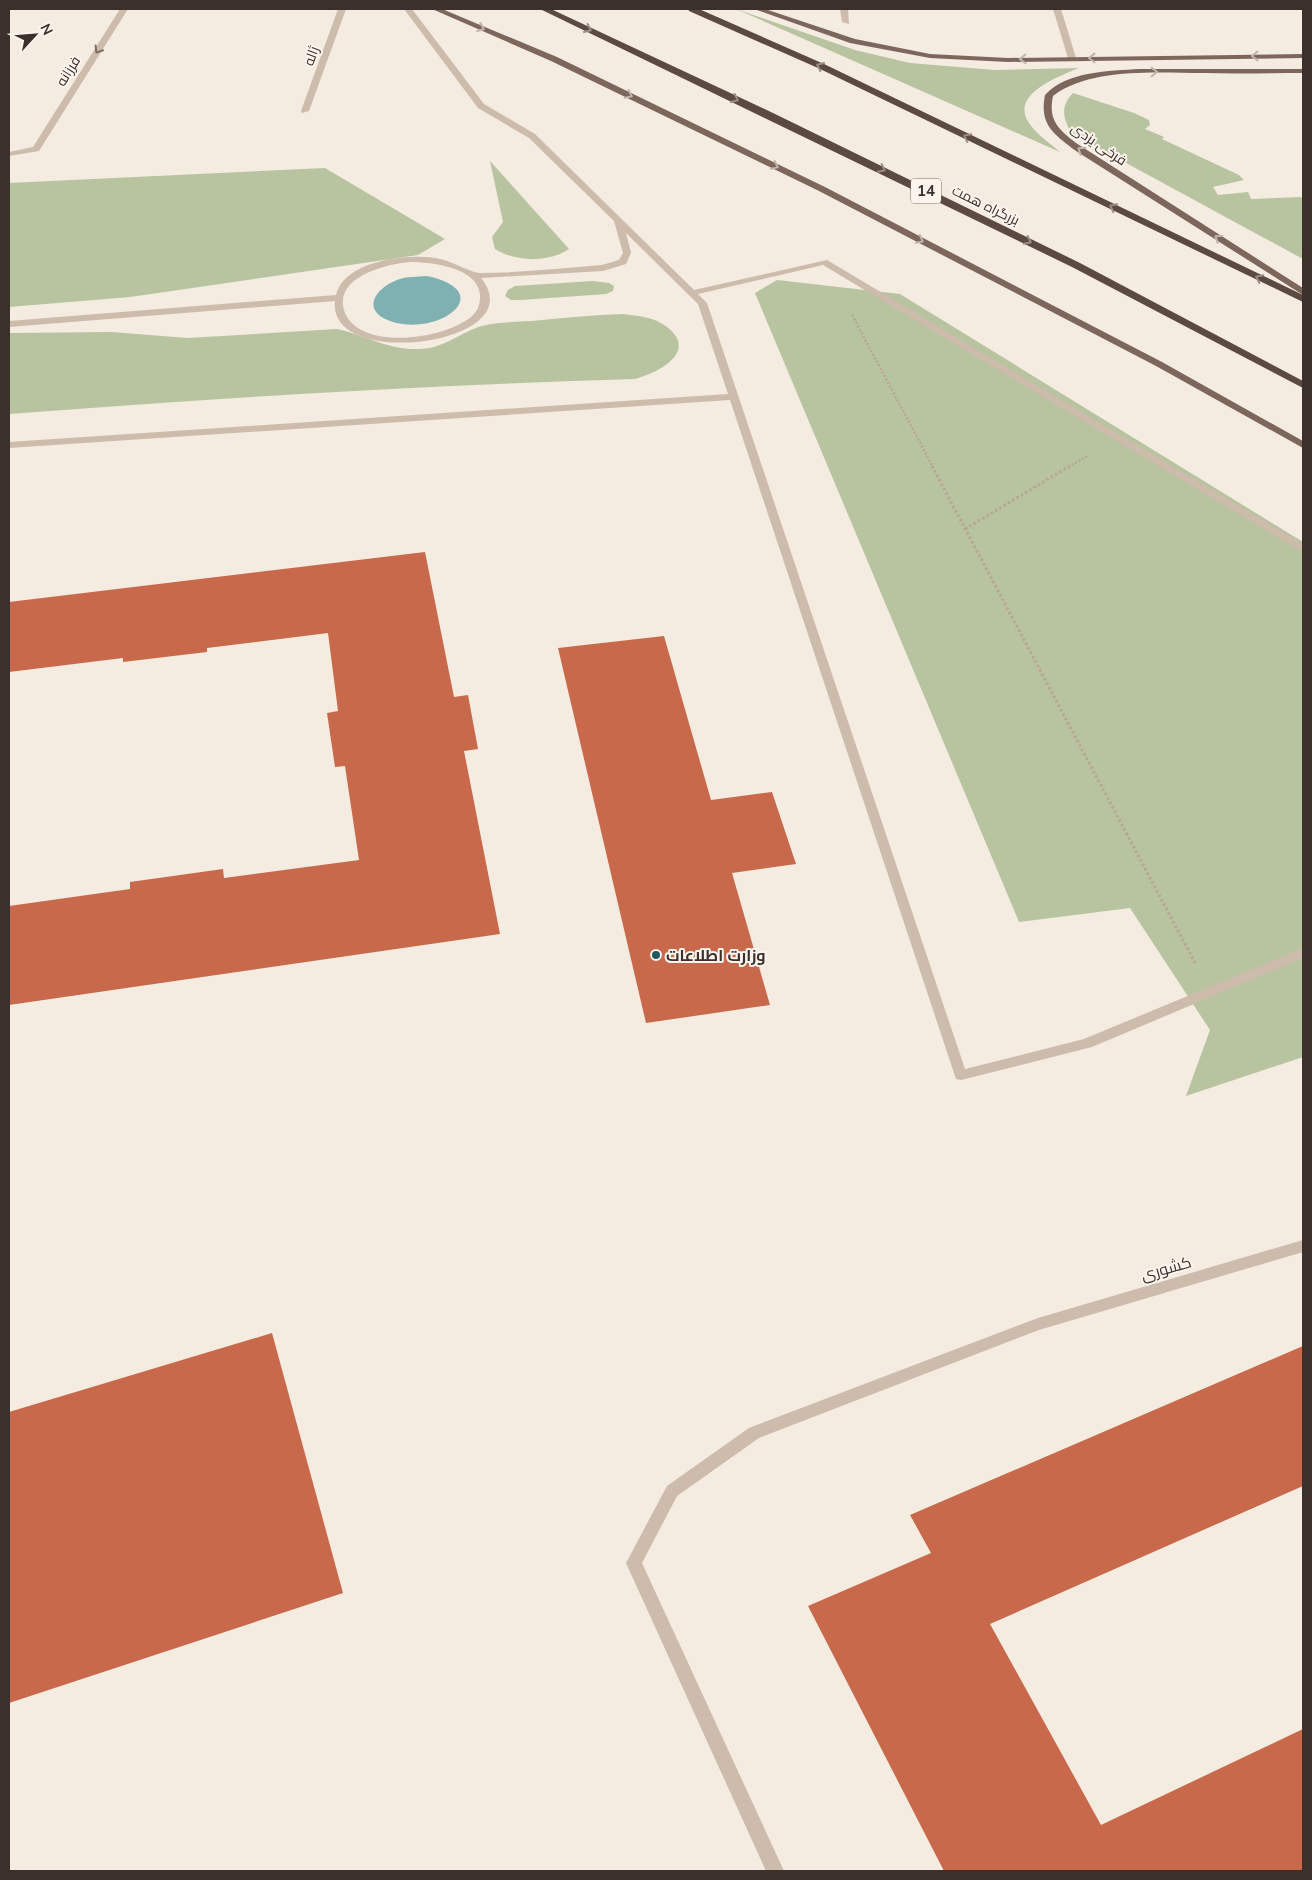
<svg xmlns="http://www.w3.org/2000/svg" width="1312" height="1880" viewBox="0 0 1312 1880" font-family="'Nunito Sans',Cairo,sans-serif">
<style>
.green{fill:#b8c4a0}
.water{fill:#7fb0b2}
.building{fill:#c8694b}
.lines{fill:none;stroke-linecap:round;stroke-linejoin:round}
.path-far1{stroke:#b9a596;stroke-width:2.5;stroke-dasharray:2 2;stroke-linecap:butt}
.path{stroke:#b9a596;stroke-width:3;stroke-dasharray:2.5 2.5;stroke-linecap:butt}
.minor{fill:#cdbbac;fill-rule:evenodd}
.major{fill:#7d675c;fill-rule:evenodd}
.highway{fill:#5c4a42;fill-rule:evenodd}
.oneway{stroke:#c2b5ac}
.oneway2{stroke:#9c8e87}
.oneway3{stroke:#7d6f65}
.poi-dot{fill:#1f5a5e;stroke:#fbf5ee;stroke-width:2}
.labels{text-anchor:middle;stroke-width:4;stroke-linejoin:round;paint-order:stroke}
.far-street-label{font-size:14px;fill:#3b302b;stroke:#fbf5ee}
.shield{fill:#fbf5ee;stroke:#756b66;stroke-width:1}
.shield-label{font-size:15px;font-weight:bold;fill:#3b302b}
.poi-label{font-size:16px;font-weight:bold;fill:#3b302b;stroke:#fbf5ee;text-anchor:start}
.street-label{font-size:16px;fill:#3b302b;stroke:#fbf5ee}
</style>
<rect width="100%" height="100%" fill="#f4ebe1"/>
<g class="green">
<path d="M736 9 855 50 910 63 995 70 1079 68C1060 76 1009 94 1029 123 1036 134 1051 144 1060 152Z"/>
<path d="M1073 93 1134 113 1149 120 1150 125 1145 129 1164 137 1162 139 1239 175 1244 180 1213 187 1218 195 1248 192 1251 199 1301 197 1303 201V259L1071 133C1063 117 1060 107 1073 93Z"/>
<path d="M490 161 569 249C548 263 516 262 495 249L492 237 503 222Z"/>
<polygon points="325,168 445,239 418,255 130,297 9,307 9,183"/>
<polygon points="777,280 900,294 1303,542 1303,1057 1186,1096 1210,1030 1130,908 1019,922 755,293"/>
<polygon points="593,281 609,283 614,286 613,291 606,294 521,300 511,300 505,296 508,290 515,286"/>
<path d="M623 314C638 316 655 317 667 327 699 352 658 373 635 379 426 385 217 398 9 414V333L111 332 188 338 337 329C365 335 388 350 418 349 445 349 460 332 482 326 498 322 516 322 532 321 562 318 593 315 623 314Z"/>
</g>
<path class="water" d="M427 276C500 292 438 338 390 321 360 310 376 288 397 280 407 276 417 277 427 276Z"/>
<g class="building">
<polygon points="425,552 454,697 468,695 478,749 464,751 500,934 9,1005 9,906 130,889 130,882 223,869 224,878 359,860 345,766 335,767 327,713 338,711 328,633 207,648 207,652 123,662 123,658 9,672 9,602"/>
<polygon points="664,636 711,800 772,792 796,864 732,873 770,1005 646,1023 558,648"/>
<polygon points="272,1333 343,1593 9,1703 9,1412"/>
<polygon points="1303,1346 1303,1486 990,1624 1101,1825 1303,1729 1303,1871 944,1871 808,1606 931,1553 910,1515"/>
</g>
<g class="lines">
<g class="path-far1">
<polyline points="852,315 933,467"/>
<polyline points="1068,467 1087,456"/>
</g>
<g class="path">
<polyline points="932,466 1195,963"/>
<polyline points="965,529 1070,466"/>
</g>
<g class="minor">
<polygon points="120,9 128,9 39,151 9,156 9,152 33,147"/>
<polygon points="338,9 346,9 309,111 302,113 301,111"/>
<path d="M404 9H412L484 104 535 134 694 290 827 260 1303 544V551L1299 550 823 265 698 294 707 303 965 1069 1084 1039 1303 948V958L1092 1047 961 1080 956 1079 730 400 9 448V442L728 394 698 304 626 233 631 253 626 264 603 271 481 278C535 344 327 372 335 301L9 327V321L336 295C344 260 411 252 440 259 451 261 472 273 480 273 520 273 562 268 602 265L619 260 623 253 614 221 529 138 478 108ZM410 262C431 262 478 267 480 295 480 303 479 309 473 315 448 339 362 352 345 313 331 277 387 264 410 262Z"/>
<polygon points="840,9 848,9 849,24 842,22"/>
<polygon points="1053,9 1061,9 1076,58 1075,60 1068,58"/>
<polygon points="1303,1240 1303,1252 1039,1330 759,1438 677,1496 642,1563 784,1871 766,1871 626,1563 667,1486 749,1428 1038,1318"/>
</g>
<g class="major">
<polygon points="432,9 442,9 557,57 825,187 1162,362 1303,441 1303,448 1156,366 819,191 551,61"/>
<polygon points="754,9 765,9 855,39 930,54 1008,58 1303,54 1303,58 1008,62 930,58 850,43"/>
<path d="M1140 69H1303V73C1270 73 1237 74 1204 73 1157 73 1091 67 1053 96 1048 120 1058 129 1076 143L1303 288V295L1076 151C1054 134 1039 125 1045 95 1067 71 1109 71 1140 69Z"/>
</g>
<g class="highway">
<polygon points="540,9 551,9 773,113 1080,263 1303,381 1303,388 1072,267"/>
<polygon points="688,9 699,9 824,64 1303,295 1303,302 818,68 689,11"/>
</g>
</g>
<defs><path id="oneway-chevron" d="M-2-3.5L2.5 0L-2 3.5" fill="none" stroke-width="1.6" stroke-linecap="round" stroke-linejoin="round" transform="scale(1.25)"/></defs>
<g class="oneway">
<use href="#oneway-chevron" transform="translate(481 28) rotate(23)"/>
<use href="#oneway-chevron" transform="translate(1255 56) rotate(180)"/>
<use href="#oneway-chevron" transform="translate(1092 58) rotate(180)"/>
<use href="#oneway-chevron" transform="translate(1023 59) rotate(178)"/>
<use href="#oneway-chevron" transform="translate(1154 72)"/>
<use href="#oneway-chevron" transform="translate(629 95) rotate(26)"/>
<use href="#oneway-chevron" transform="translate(1081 150) rotate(-146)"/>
<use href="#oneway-chevron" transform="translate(775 166) rotate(26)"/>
<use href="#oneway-chevron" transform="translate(1218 238) rotate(-147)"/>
<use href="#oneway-chevron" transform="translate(920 240) rotate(27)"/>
</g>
<g class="oneway2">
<use href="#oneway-chevron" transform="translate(588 29) rotate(25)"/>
<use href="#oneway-chevron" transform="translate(820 66) rotate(-155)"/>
<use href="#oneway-chevron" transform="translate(735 99) rotate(25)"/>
<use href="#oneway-chevron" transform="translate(967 137) rotate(-154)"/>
<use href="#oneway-chevron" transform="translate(882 169) rotate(26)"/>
<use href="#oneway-chevron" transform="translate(1113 207) rotate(-154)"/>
<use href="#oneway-chevron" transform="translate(1028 241) rotate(26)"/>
<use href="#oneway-chevron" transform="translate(1259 278) rotate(-154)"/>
</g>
<use class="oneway3" href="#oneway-chevron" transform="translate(98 50) rotate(122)"/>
<circle class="poi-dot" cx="656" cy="955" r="5"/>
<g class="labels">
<g class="far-street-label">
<text transform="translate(311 56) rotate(-70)" y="5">ژاله</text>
<text transform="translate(68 71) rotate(-58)" y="5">فرزانه</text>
<text transform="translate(1099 144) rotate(34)" y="5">فرخی یزدی</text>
<text transform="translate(986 205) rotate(26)" y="5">بزرگراه همت</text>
</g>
<rect class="shield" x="911" y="178.5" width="30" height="25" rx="4"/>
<g class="shield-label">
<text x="926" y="196">14</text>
</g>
<g class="poi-label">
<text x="666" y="961">وزارت اطلاعات</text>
</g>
<g class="street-label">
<text transform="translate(1166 1268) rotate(-16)" y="6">کشوری</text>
</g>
</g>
<rect width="1312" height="1880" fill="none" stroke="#3b302b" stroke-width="20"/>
<g transform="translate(35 35) rotate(64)" stroke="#fbf5ee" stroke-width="4" paint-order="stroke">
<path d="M0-4L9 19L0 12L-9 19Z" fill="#3b302b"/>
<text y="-8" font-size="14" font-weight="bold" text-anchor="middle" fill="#3b302b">N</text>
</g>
</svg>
